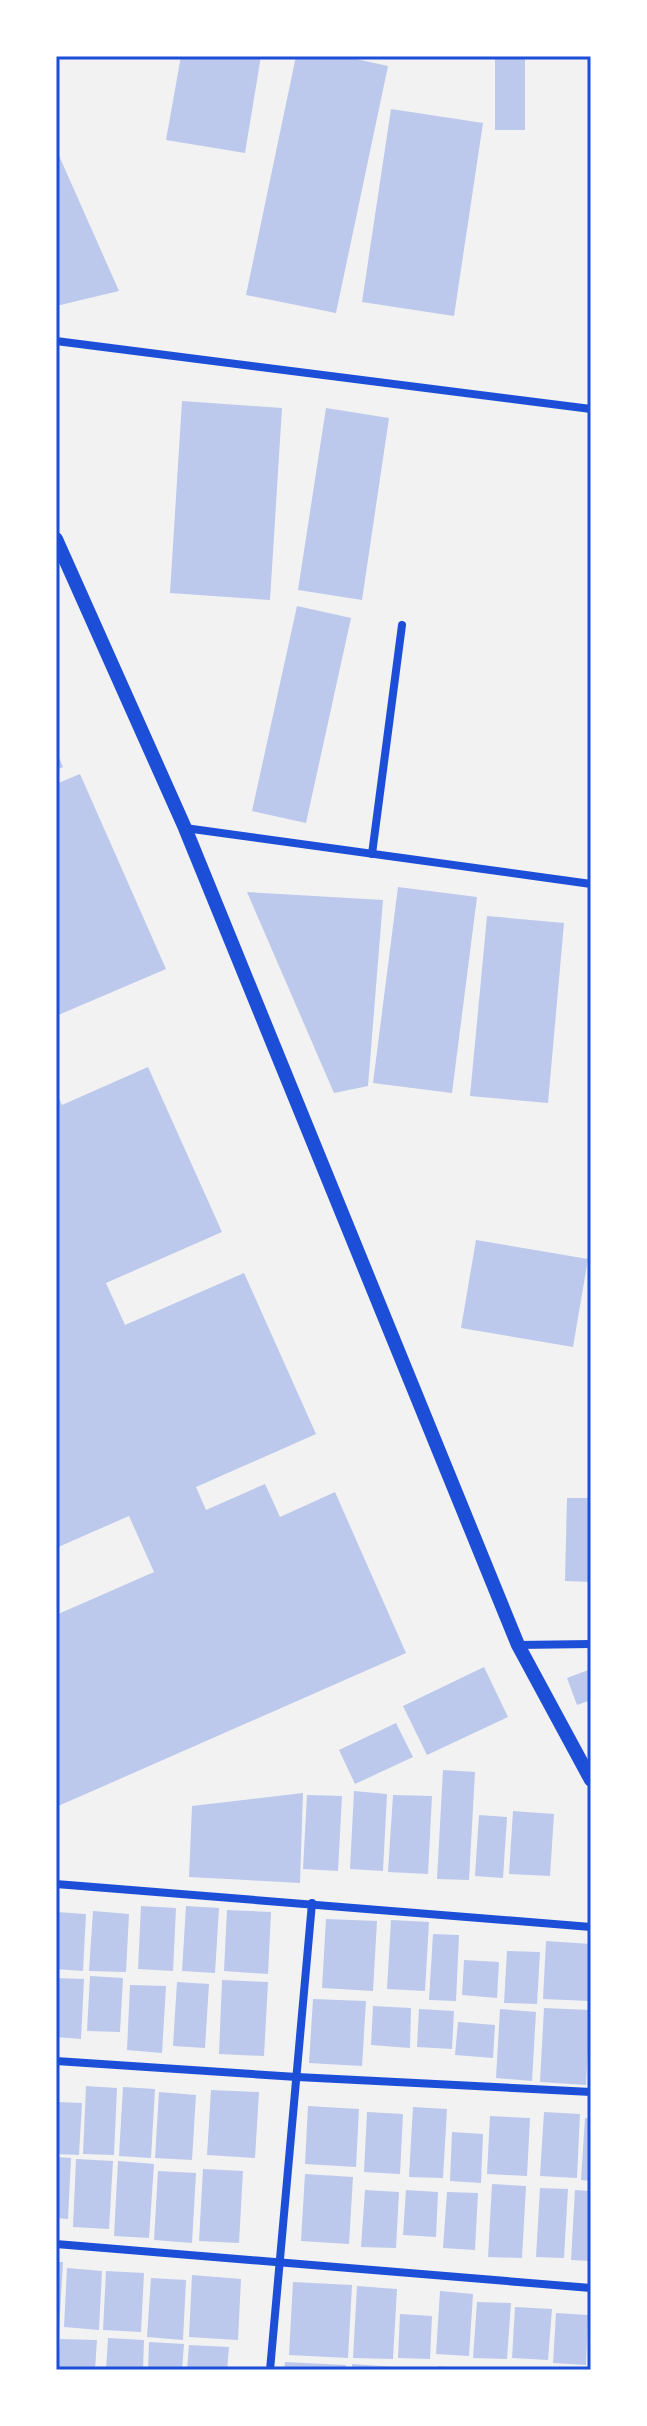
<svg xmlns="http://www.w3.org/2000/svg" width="647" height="2426" viewBox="0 0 647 2426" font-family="'Source Sans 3',sans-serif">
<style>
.building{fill:#bdc9ec}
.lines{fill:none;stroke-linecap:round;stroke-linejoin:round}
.minor{stroke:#1d4ed8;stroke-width:8}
.tertiary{stroke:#1d4ed8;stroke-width:14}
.neatline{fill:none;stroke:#1d4ed8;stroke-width:3}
</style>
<rect width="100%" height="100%" fill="#f2f2f2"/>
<g class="building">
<polygon points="181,56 261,56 245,153 166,140"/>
<polygon points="296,56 342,56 388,66 336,313 246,295"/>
<rect x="495" y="56" width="30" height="74"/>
<polygon points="391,109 483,123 454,316 362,302"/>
<polygon points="56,149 119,291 56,306"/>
<polygon points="182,401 282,408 270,600 170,593"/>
<polygon points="326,408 389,418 362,600 298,590"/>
<polygon points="297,606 351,618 306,823 252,811"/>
<polygon points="56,751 63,767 56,770"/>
<polygon points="80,774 166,969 56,1016 56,784"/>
<polygon points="398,887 477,897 452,1093 373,1083"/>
<polygon points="247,892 383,900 368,1086 334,1093"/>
<polygon points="487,916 564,923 548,1103 470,1096"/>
<polygon points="148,1067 222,1232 106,1283 125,1325 244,1273 316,1434 196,1487 206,1510 265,1484 280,1517 335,1492 406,1653 56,1807 56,1615 154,1572 129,1516 56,1548 56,1092 62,1105"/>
<polygon points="476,1240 588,1259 573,1347 461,1328"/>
<polygon points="567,1498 591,1498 591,1582 565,1581"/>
<polygon points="484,1667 508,1717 427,1755 403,1706"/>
<polygon points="591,1669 591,1700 577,1705 567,1678"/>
<polygon points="396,1723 413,1757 355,1784 339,1750"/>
<polygon points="443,1770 475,1772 469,1880 437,1879"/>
<polygon points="354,1791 387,1794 383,1871 350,1869"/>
<polygon points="303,1793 300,1883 189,1877 192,1806"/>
<polygon points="307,1795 342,1796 338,1871 303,1869"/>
<polygon points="393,1795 432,1796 428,1874 388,1872"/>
<polygon points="513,1811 554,1814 550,1876 509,1874"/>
<polygon points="479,1815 507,1817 503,1878 475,1876"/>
<polygon points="141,1906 176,1908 173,1971 138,1969"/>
<polygon points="186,1906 219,1908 215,1973 182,1971"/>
<polygon points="227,1910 271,1912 268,1974 224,1971"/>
<polygon points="93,1911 129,1914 126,1972 89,1971"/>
<polygon points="56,1912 86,1914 83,1971 56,1969"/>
<polygon points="326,1919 377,1921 373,1991 322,1988"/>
<polygon points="391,1920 429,1922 425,1991 387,1989"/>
<polygon points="433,1934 459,1935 456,2001 429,2000"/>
<polygon points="546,1941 591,1944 589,2001 543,1999"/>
<polygon points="507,1951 540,1952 537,2004 504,2003"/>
<polygon points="464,1960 499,1962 497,1998 462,1995"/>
<polygon points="90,1976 123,1978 120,2032 87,2031"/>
<polygon points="56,1978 84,1979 81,2039 56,2037"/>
<polygon points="222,1980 268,1982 264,2056 219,2054"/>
<polygon points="177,1982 209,1984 205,2048 173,2046"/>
<polygon points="130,1985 166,1986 162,2053 127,2050"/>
<polygon points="313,1999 366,2001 362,2066 309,2063"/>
<polygon points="373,2006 411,2008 410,2048 371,2045"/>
<polygon points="544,2008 590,2010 586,2085 540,2082"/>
<polygon points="419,2009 454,2011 452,2049 417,2047"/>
<polygon points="500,2009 536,2012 532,2081 496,2078"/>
<polygon points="458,2022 495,2025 493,2058 455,2055"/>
<polygon points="86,2086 117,2088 114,2155 83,2154"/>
<polygon points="123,2087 155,2089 151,2158 119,2156"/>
<polygon points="211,2090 259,2092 255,2158 207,2155"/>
<polygon points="159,2092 196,2095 192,2160 155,2158"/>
<polygon points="56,2102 82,2103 79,2155 56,2154"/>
<polygon points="308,2106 359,2109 356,2167 305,2164"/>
<polygon points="413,2107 447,2109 443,2178 409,2177"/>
<polygon points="367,2112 403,2114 400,2174 364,2172"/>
<polygon points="544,2112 580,2114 577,2178 540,2176"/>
<polygon points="490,2116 530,2118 527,2176 487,2174"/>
<polygon points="585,2118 591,2119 591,2181 581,2180"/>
<polygon points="452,2132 483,2134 481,2183 450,2181"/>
<polygon points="56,2157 71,2158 68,2219 56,2218"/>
<polygon points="76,2159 113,2161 109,2229 73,2227"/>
<polygon points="118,2161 154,2164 149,2238 114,2236"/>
<polygon points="203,2169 243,2171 239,2243 199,2241"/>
<polygon points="158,2171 196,2173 192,2243 154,2240"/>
<polygon points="305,2174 353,2177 349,2244 301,2241"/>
<polygon points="492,2184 526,2186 522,2258 488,2257"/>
<polygon points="540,2188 568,2189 564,2258 536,2257"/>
<polygon points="365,2190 399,2192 396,2248 361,2247"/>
<polygon points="406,2190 438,2192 436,2237 403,2235"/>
<polygon points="575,2190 591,2191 591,2261 571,2260"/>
<polygon points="447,2192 478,2193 475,2250 443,2248"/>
<polygon points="56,2262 63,2262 59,2331 56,2331"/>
<polygon points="67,2268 102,2271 99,2330 64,2327"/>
<polygon points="106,2271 144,2273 141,2332 103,2330"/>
<polygon points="192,2275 241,2279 238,2340 189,2337"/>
<polygon points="151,2278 186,2280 183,2340 147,2337"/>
<polygon points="293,2282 352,2285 348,2358 289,2355"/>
<polygon points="357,2286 397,2289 393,2359 353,2358"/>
<polygon points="440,2291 473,2294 469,2356 436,2354"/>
<polygon points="477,2302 511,2303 507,2359 473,2358"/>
<polygon points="515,2307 552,2309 548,2360 512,2358"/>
<polygon points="556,2313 588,2315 586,2365 553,2363"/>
<polygon points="400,2314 432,2316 430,2359 398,2358"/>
<polygon points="108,2338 144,2340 143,2370 106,2370"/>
<polygon points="60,2339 97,2340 95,2370 58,2370"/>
<polygon points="149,2342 184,2344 182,2370 148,2370"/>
<polygon points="189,2345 229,2347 227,2370 187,2370"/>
<polygon points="285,2362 346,2365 345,2370 284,2370"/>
<polygon points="352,2364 395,2367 394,2370 352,2370"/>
<polygon points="438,2366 464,2368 464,2370 438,2370"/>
</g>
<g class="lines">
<g class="minor">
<polyline points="56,341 591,409"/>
<polyline points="185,828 591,884"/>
<polyline points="372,854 402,625"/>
<polyline points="518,1645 591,1644"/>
<polyline points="56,1884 591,1927"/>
<polyline points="56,2061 297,2077 591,2092"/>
<polyline points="56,2244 591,2288"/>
<polyline points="270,2370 312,1903"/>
</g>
<polyline class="tertiary" points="56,539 185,828 518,1645 591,1780"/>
</g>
<rect width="647" height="2426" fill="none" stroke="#ffffff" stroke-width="116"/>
<rect x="58" y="58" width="531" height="2310" class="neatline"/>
</svg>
